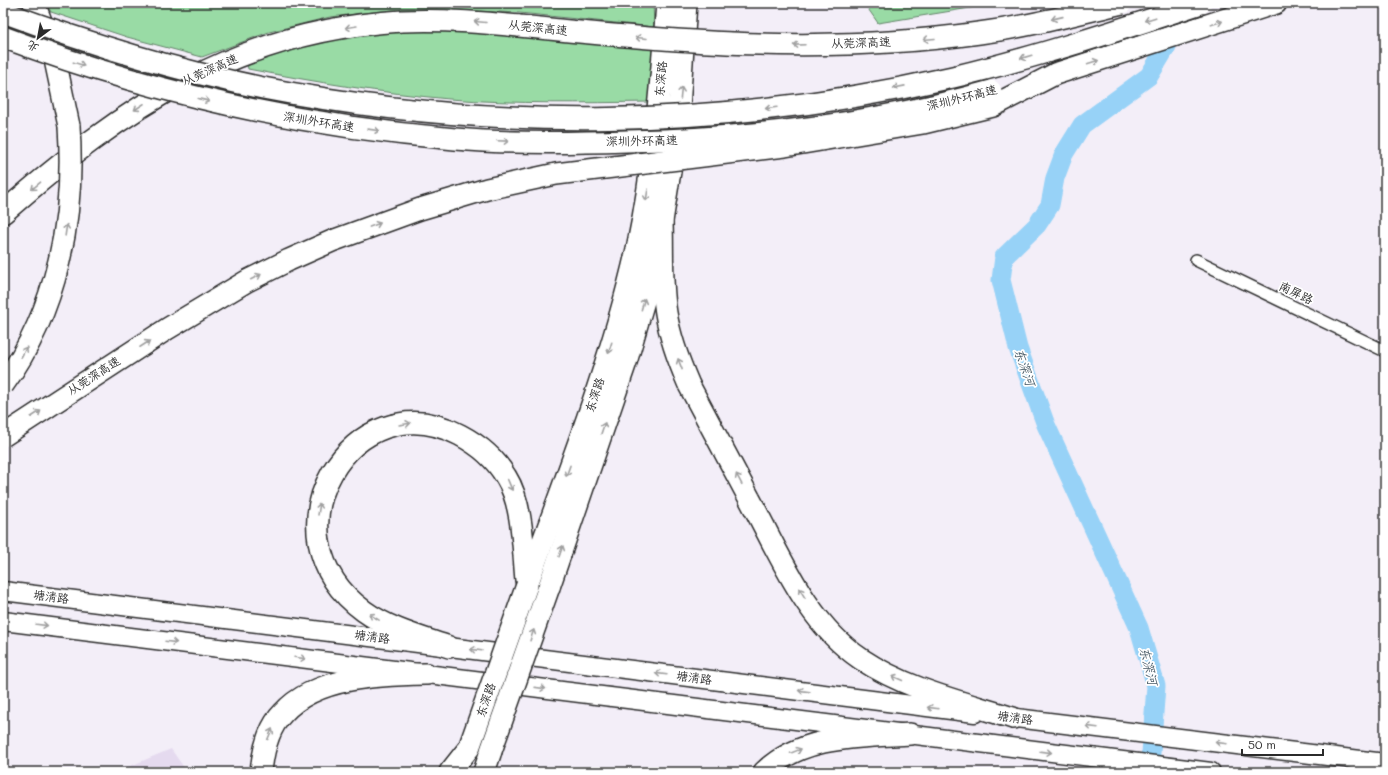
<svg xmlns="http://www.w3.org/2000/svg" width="1388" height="775" viewBox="0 0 1388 775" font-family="Mali,'LXGW WenKai TC',sans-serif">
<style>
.built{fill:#e5daef}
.green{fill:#99dba5;stroke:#628368}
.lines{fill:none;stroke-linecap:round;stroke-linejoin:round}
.river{stroke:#97d2f7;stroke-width:19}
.street-casing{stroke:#2b2b2b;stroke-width:14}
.primary-casing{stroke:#2b2b2b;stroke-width:21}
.highway-casing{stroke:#2b2b2b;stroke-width:24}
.street{stroke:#fff;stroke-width:11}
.primary{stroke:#fff;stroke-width:18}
.highway{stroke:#fff;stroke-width:21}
.highway-bridge-casing{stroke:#2b2b2b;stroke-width:24;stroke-linecap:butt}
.highway-bridge{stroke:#fff;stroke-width:21}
.oneway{stroke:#a0a0a0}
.labels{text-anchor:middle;stroke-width:3.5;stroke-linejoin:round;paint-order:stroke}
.street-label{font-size:12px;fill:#2b2b2b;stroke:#fff}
.water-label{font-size:13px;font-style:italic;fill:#4b5d68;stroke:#fff}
</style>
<rect width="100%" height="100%" fill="#f3eef8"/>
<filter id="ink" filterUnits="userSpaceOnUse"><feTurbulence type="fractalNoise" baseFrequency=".025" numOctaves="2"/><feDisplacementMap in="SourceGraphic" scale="8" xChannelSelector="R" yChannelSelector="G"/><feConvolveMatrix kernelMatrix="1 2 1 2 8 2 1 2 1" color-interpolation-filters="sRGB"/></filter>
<g filter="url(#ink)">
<polygon class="built" points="171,749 187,772 116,772"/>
<g class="green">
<polygon points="46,3 653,3 654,27 520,13 455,10 393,10 330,17 269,32 202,57 127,37 51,12"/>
<polygon points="864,3 982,3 976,7 878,23"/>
<path d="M423 30 519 35 653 49 649 102C583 103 516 104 449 99 382 93 315 82 248 69L247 63 295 47 372 32Z"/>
</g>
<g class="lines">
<polyline class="river" points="1143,772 1151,753 1156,686 1139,628 1046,425 1018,348 1001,280 1004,257 1037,225 1050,205 1055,178 1064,154 1082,125 1149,76 1167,46 1176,3"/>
<defs>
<polyline id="street" points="1196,260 1385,351"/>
<g id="primary">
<polyline points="3,591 975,713"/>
<polyline points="3,621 1211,772"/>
<polyline points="1000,716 1385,763"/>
</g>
<g id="highway">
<polyline points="34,3 54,55 69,126"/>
<polyline points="1055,74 1276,3"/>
<path d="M3 213C122 108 238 30 402 21 441 19 480 22 519 26"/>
<path d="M662 221C663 251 661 282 666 313 670 338 679 362 689 385 711 427 734 469 756 511 784 564 810 625 861 659 906 689 962 702 1013 718"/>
<path d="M527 585C567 474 611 364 637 249 654 168 661 85 667 3"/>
<polyline points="549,587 627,359 648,287 662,221 678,122 686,3"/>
<path d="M449 647C420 637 389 629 364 611 258 534 353 378 460 435 479 445 495 458 506 477 523 504 523 549 526 580"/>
<path d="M261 772C263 751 268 728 283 713 316 676 381 675 427 674"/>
<polyline points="450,772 469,748"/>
<polyline points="484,772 491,751"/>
<path d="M764 772C802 735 860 737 910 734"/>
</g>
</defs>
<use href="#street" class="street-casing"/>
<use href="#primary" class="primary-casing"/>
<use href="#highway" class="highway-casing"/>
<use href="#street" class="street"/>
<use href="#primary" class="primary"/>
<use href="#highway" class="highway"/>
<defs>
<g id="highway-bridge">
<path d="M3 12C87 43 174 70 263 88 490 132 727 129 953 77 1037 57 1119 30 1201 3"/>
<path d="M519 26C674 42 824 55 979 33 1027 27 1075 14 1122 3"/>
<path d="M3 37C148 92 300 126 455 139 512 144 570 143 627 141 749 139 873 124 991 91"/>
<path d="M3 385C58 310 75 217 69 126"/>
<polyline points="3,436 167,329 247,281 289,260 332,241 420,209 487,189 556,174 785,146 923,123 993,106 1055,74"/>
<polyline points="469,748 527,585"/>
<polyline points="491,751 549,587"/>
</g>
</defs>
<use href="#highway-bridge" class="highway-bridge-casing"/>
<use href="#highway-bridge" class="highway-bridge"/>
</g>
<defs><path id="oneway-shaft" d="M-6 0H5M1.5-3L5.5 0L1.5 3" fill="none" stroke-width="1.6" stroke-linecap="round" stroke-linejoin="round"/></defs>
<g class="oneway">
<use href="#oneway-shaft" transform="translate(1057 18) rotate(167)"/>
<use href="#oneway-shaft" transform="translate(1150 19) rotate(162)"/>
<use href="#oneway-shaft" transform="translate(480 22) rotate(-175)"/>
<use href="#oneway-shaft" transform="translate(1217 23) rotate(-18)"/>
<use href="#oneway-shaft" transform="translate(351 27) rotate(171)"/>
<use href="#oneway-shaft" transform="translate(641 38) rotate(-175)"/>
<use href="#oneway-shaft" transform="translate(929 39) rotate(175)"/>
<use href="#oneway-shaft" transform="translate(799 45) rotate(178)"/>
<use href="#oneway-shaft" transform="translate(1026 57) rotate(164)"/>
<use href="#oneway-shaft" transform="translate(1093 62) rotate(-17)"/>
<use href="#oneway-shaft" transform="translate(79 64) rotate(18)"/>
<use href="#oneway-shaft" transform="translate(899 87) rotate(169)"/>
<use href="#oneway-shaft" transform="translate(681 93) rotate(-84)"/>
<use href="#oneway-shaft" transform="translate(204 100) rotate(13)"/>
<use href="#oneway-shaft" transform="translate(139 107) rotate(147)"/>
<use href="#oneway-shaft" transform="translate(771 108) rotate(173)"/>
<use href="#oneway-shaft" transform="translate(374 130) rotate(8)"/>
<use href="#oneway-shaft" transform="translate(503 141) rotate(2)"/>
<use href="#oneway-shaft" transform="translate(36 186) rotate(140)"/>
<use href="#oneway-shaft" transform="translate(647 195) rotate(99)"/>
<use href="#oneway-shaft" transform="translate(375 225) rotate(-20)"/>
<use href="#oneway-shaft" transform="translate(66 230) rotate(-82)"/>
<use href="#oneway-shaft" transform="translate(256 277) rotate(-27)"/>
<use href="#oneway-shaft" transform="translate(643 304) rotate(-74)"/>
<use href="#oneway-shaft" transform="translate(145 344) rotate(-33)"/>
<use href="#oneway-shaft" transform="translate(610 348) rotate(107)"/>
<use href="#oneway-shaft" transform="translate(24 352) rotate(-61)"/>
<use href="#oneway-shaft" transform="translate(680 364) rotate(-111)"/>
<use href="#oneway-shaft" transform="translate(36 414) rotate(-33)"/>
<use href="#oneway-shaft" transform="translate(405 424) rotate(-9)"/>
<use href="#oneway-shaft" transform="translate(603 428) rotate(-71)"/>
<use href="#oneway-shaft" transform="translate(568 471) rotate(110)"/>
<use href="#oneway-shaft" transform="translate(739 479) rotate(-118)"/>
<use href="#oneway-shaft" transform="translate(510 485) rotate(67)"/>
<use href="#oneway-shaft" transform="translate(319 509) rotate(-81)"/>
<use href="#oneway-shaft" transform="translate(561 551) rotate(-71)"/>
<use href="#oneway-shaft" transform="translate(802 593) rotate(-122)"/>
<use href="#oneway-shaft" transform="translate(374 617) rotate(-149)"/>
<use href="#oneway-shaft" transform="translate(42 625) rotate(7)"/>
<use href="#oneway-shaft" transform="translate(532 635) rotate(-71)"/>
<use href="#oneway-shaft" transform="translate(171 642) rotate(7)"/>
<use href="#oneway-shaft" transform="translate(476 650) rotate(-173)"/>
<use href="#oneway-shaft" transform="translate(300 658) rotate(7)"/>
<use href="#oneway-shaft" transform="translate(661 674) rotate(-173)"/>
<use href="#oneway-shaft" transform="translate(897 678) rotate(-156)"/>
<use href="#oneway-shaft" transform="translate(540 688) rotate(7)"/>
<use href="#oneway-shaft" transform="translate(804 691) rotate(-173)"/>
<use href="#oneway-shaft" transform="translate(933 708) rotate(-173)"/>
<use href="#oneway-shaft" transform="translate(1092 727) rotate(-173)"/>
<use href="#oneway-shaft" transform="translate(270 734) rotate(-67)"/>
<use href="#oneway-shaft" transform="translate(1221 743) rotate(-173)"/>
<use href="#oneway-shaft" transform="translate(796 751) rotate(-22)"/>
<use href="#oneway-shaft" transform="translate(1046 752) rotate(7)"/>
</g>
</g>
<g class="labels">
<g class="street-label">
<text transform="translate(538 28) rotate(6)" y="4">从莞深高速</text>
<text transform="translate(861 43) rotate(-2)" y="4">从莞深高速</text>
<text transform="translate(210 70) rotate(-24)" y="4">从莞深高速</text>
<text transform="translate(661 79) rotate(-85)" y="4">东深路</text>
<text transform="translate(962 98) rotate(-14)" y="4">深圳外环高速</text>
<text transform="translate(319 122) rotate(9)" y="4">深圳外环高速</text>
<text transform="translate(642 141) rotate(-1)" y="4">深圳外环高速</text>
<text transform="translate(1296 293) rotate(26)" y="4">南屏路</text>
<text transform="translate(94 376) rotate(-33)" y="4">从莞深高速</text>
<text transform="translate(595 395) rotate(-72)" y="4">东深路</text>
<text transform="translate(51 597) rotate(7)" y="4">塘清路</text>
<text transform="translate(372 637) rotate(7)" y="4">塘清路</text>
<text transform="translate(694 678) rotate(7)" y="4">塘清路</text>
<text transform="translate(486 700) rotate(-71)" y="4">东深路</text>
<text transform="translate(1015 718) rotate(7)" y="4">塘清路</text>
</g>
<g class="water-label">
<text transform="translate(1025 367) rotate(71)" y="5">东深河</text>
<text transform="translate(1149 666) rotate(76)" y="5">东深河</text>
</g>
</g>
<rect width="1388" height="775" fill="none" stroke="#fff" stroke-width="16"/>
<rect x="8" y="8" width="1372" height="759" fill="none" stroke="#2b2b2b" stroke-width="1.5" filter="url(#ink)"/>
<g transform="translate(38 38) rotate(212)" stroke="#ffffff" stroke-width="3" paint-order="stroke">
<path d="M0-3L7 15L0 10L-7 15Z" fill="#2b2b2b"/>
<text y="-6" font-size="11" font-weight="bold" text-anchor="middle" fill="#2b2b2b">北</text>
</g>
<path d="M1242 749v6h81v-6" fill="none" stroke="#2b2b2b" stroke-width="2"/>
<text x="1248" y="749" font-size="12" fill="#2b2b2b" stroke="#ffffff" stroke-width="3" paint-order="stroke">50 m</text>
</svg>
